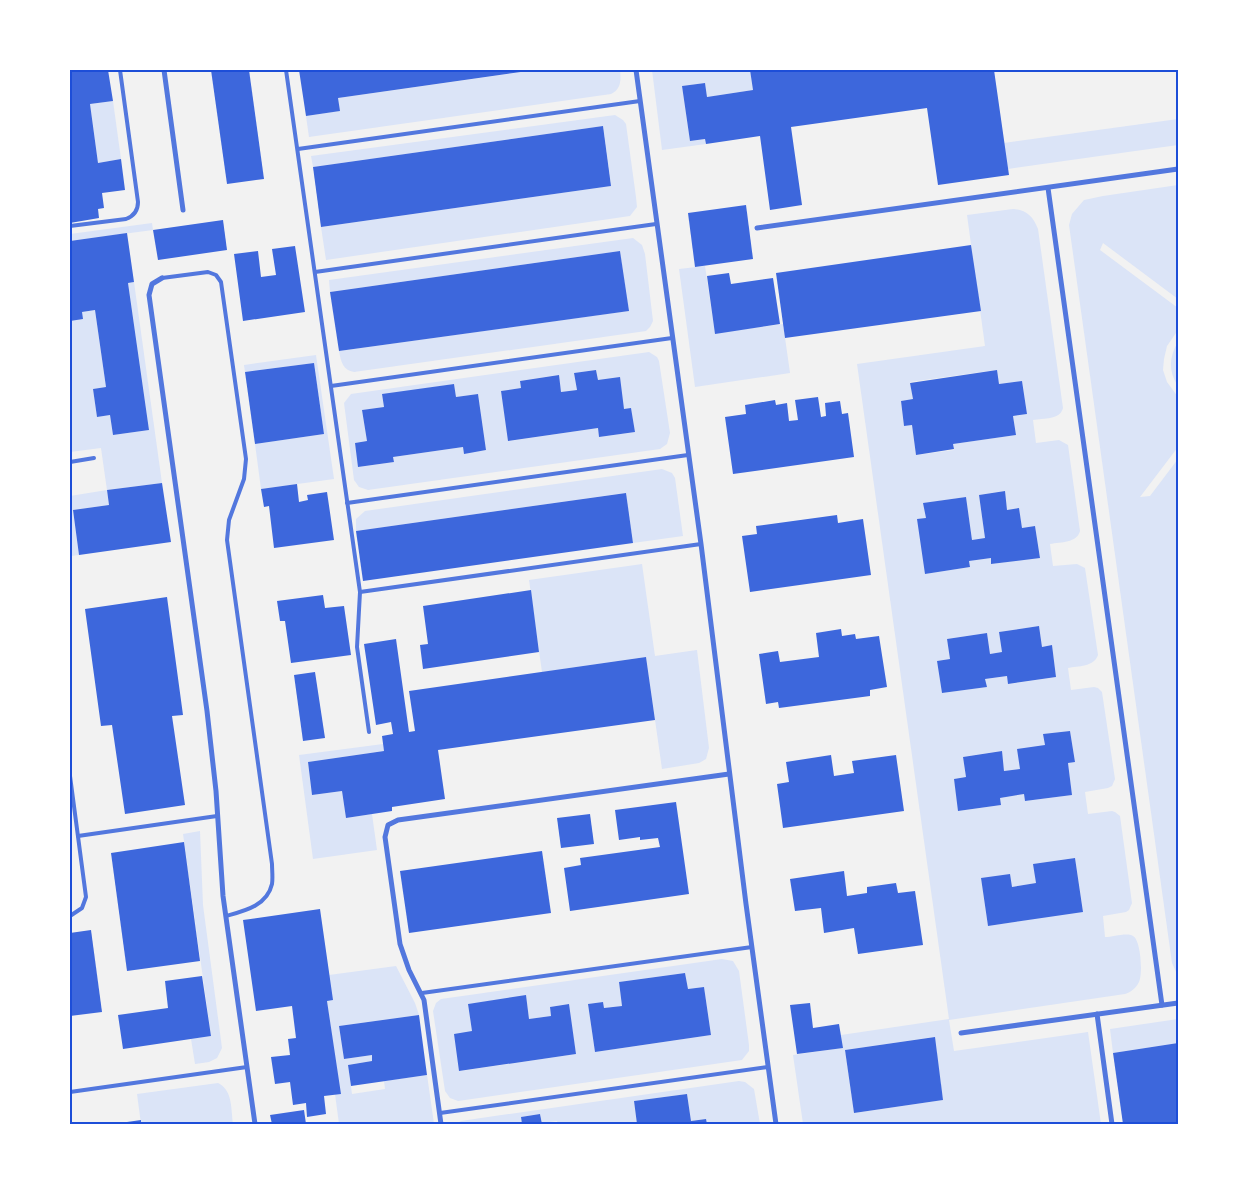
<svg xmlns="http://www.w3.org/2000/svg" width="1248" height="1194" viewBox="0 0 1248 1194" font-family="Rubik,sans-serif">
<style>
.green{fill:#dbe4f7;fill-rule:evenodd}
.building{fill:#3d67dc}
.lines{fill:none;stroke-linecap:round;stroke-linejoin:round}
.service{stroke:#5277de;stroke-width:4}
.minor{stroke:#5277de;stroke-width:5}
.neatline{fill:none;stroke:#1d4ed8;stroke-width:2}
</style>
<rect width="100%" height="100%" fill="#f2f2f2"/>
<g class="green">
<path d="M536 70H620C621 81 621 89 611 94L309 137 306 116 339 111 338 98Z"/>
<polygon points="652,70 750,70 753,90 707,97 705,83 682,86 690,141 705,139 706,144 662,150"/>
<polygon points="113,101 121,159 98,163 90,104"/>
<polygon points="615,115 623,120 626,124 636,197 637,207 630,216 326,260 321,227 611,186 603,126 313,167 311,156"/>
<polygon points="1178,119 1178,145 1008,169 1004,143"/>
<polygon points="1178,185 1178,299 1103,243 1100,250 1178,308 1178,330 1167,346 1164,359 1163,370 1167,382 1178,397 1178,447 1140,497 1150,496 1178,459 1178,976 1172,963 1069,225 1072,214 1084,200 1103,196"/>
<path d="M1013 209C1026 210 1033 216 1038 229L1063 408C1060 420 1044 418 1033 420L1036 443 1059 440 1068 445 1080 531C1077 543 1061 542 1050 544L1053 566 1077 564 1085 568 1098 655C1094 667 1078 666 1068 668L1071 690 1094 687 1098 688 1102 692 1115 779 1112 786 1108 788 1085 792 1088 814 1112 811 1115 812 1120 816 1132 903 1129 910 1126 912 1103 916 1105 937C1113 937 1127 932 1133 936 1141 940 1143 974 1139 982 1136 988 1131 992 1125 994L949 1020 954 1051 1088 1032 1101 1124H803L793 1055 842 1048 841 1035 949 1019 857 364 985 346 967 215ZM996 370 999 384 1022 381 1027 414 1013 416 1016 435 953 444 954 450 916 455 912 425 904 426 901 401 913 399 910 382ZM1004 491 1007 510 1019 509 1022 528 1035 526 1040 557 992 564 991 558 969 561 970 567 925 574 926 518 924 503 966 497 972 540 985 538 979 495ZM1039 626 1042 647 1052 645 1056 677 1009 684 1007 676 985 679 986 687 942 693 937 661 950 659 947 639 987 633 990 654 1002 652 999 632ZM1070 731 1075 761 1068 763 1072 795 1025 801 1024 794 1000 798 1001 805 959 811 954 779 966 777 963 757 1001 751 1004 771 1020 769 1045 745 1044 734ZM1075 858 1083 911 988 926 981 878 1012 887 1036 883 1034 864ZM934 1037 943 1100 854 1113 845 1050Z"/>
<polygon points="152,223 153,230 70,241 70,234"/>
<path d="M633 238 642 245 645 254 653 321 650 327 646 331 354 372C343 370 341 362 339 351L628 311 620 251 330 292 329 280Z"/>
<polygon points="705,266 715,333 783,324 790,373 695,387 679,269"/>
<polygon points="134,282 162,483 107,490 109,505 73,510 79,555 71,556 70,496 107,490 101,448 70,452 70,321 82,312 95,310 106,387 93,389 97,417 110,415 113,435 149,430 128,283"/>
<path d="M1178 342V386C1168 371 1169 357 1178 342Z"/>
<path d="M649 352 657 357 659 361 670 433 667 444 660 449 368 490 359 487 354 480 344 403 351 394ZM596 370 598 380 624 409H631L635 432 599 437 598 428 509 441 501 391 521 388 520 381 558 375 561 392 577 390 574 373ZM454 384 456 397 478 394 486 450 464 453 463 447 393 457 394 462 359 467 355 443 367 441 362 410 384 407 382 395Z"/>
<polygon points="316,355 334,479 261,489 255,444 324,434 314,363 245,372 244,365"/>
<polygon points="662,469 672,473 675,478 683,536 633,543 625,493 356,531 356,519 365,511"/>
<polygon points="642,564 655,656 697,650 709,748 706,759 699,763 662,769 646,657 542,672 529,580"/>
<polygon points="383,744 384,751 308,762 312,795 342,791 346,818 372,814 377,850 313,859 299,755"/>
<polygon points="200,831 203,905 222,1048 217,1058 209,1062 195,1064 191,1039 211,1036 183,834"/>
<path d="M722 959 733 961 739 971 749 1045V1051L742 1060 458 1101 450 1098 445 1091 433 1011 436 1003 441 999ZM685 973 688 989 704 987 711 1035 595 1052 588 1004 603 1002 604 1008 622 1006 619 982ZM526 996 529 1019 551 1016 550 1007 568 1004 576 1054 460 1071 472 1031 468 1004Z"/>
<polygon points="396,966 415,1003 419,1015 339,1026 344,1059 372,1055 372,1061 348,1065 352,1094 385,1089 384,1081 427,1075 434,1124 339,1124 335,1094 340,1093 327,1001 329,975"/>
<polygon points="1178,1019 1178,1043 1113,1053 1110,1029"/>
<polygon points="739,1081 745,1082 754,1089 760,1124 707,1124 705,1119 691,1121 687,1094 634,1101 637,1124 558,1124 557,1121 542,1123 540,1114 521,1117 522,1124 456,1124 461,1121 481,1118"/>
<path d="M218 1083C233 1090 231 1110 233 1124H141L137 1094Z"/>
</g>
<g class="building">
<polygon points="70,70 108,70 113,101 90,104 98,163 121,159 125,190 102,193 104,208 98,209 99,218 70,223"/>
<polygon points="211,70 249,70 264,179 227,184"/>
<polygon points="299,70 528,70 528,71 338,98 340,111 306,116"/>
<polygon points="750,70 994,70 1009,175 938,185 927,108 791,127 802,205 770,210 760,136 706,144 705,139 690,141 682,86 705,83 707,97 753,90"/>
<polygon points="603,126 611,186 321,227 313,167"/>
<polygon points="746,205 753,259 695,267 688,213"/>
<polygon points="223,220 227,250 158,260 153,230"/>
<polygon points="127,233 134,282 128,283 149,430 113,435 110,415 97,417 93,389 106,387 95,310 82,312 83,319 70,321 70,241"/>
<polygon points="971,245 981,311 785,338 776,273"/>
<polygon points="295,246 305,312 243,321 234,254 258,251 261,277 276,275 272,249"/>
<polygon points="620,251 629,311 339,351 330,292"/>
<polygon points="729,273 731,284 773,278 780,324 715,334 707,276"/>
<polygon points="314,363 324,434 255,444 245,372"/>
<polygon points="596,370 598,380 620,377 624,409 631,408 635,432 599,437 598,428 508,441 501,391 521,388 520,381 559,375 561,392 577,390 574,373"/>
<polygon points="997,370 999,384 1022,381 1027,414 1013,416 1016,435 953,444 954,449 916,455 912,425 904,426 901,401 913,399 910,383"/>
<polygon points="454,384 456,397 478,394 486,450 464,454 463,447 393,457 394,462 358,467 355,443 367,441 362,410 384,407 382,394"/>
<polygon points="818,397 821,417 826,416 825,403 840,401 842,414 848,413 854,457 733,474 725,417 746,414 745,405 775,400 776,405 787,403 789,421 798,420 795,400"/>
<polygon points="162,483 171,542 79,555 73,510 109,505 107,490"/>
<polygon points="297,484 299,502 308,500 307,495 327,492 334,540 274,548 269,506 264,507 261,489"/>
<polygon points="1005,491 1007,510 1019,508 1022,528 1035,526 1040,558 991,564 991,558 969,561 970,567 925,574 917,519 926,518 923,503 966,497 972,540 985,538 979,495"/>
<polygon points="626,493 633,543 363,581 356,531"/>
<polygon points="837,515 838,523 863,519 871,575 750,592 742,536 757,534 756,526"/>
<polygon points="531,590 539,652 423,669 420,645 428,644 423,606"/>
<polygon points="323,595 325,608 344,606 351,655 291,663 285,621 280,621 277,601"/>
<polygon points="167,597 183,715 172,716 185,805 125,814 112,725 101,726 85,609"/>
<polygon points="1039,626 1042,647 1052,645 1056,677 1008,684 1007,676 985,679 987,687 942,693 937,661 950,659 947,639 987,633 990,654 1002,652 999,632"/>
<polygon points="841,629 842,636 855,634 856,639 879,636 887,687 870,690 870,696 779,708 778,702 766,704 759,654 778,651 780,662 819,657 816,633"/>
<polygon points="396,639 409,732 415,731 409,691 646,657 655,720 438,750 445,799 392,807 392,811 346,818 342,791 312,795 308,762 384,751 382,736 393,734 391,722 376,725 364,644"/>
<polygon points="315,672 325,738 303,741 294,675"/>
<polygon points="1070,731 1075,762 1068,763 1072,795 1025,801 1024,794 1000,798 1001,805 958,811 954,779 966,777 963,757 1002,751 1004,771 1020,769 1017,749 1045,745 1043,734"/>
<polygon points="831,755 834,776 854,773 852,761 896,755 904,811 783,828 777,784 789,782 786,762"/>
<polygon points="676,802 689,894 570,911 564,868 581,865 580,858 660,847 658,838 640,840 640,837 619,840 615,810"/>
<polygon points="590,814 594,844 561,848 557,818"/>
<polygon points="184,842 200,961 127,971 111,853"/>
<polygon points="542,851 551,913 409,933 400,871"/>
<polygon points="1075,858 1083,912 988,926 981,878 1010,874 1012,887 1036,883 1033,864"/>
<polygon points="844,871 847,896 867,893 867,887 896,883 898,893 915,891 923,945 858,954 854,928 824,933 821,908 795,911 790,879"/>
<polygon points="320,909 333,1000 327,1001 341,1094 324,1096 326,1114 307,1117 306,1103 293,1105 290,1082 275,1084 271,1057 290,1055 288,1039 296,1038 292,1006 256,1011 243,920"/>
<polygon points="91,930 102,1012 70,1016 70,933"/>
<polygon points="685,973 688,989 704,987 711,1035 595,1052 588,1004 603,1002 604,1008 622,1006 619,982"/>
<polygon points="202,976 211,1036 123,1049 118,1015 168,1008 165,981"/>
<polygon points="526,995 529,1019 551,1016 550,1007 569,1004 576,1054 459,1071 454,1034 472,1031 468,1004"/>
<polygon points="810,1003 813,1028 839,1024 843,1048 797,1054 790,1005"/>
<polygon points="419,1015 427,1075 351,1086 348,1065 372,1061 372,1055 344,1059 339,1026"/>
<polygon points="935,1037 943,1100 854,1113 845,1050"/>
<polygon points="1178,1043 1178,1124 1123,1124 1113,1053"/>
<polygon points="687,1094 691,1121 706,1119 707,1124 637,1124 634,1101"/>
<polygon points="304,1110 306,1124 272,1124 270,1115"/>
<polygon points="540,1114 542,1124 522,1124 521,1117"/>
<polygon points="141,1120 141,1124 120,1124 120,1123"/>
</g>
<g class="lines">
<g class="service">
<polyline points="286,70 360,592 357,647 369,732"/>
<polyline points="298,149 640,101"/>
<path d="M70 226 126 219C134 216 138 211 138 202L120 70"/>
<polyline points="315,272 656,224"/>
<path d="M162 278 208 272 216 275 221 282 246 459 244 479 229 520 227 540 272 864C272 870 273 878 272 884 267 906 244 911 226 916"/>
<polyline points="331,386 672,338"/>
<polyline points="70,462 94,458"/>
<polyline points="347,503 688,455"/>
<polyline points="360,592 701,544"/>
<polyline points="70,776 86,897 82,908 70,916"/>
<polyline points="78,836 217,816"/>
<polyline points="422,993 752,947"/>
<polyline points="70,1092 247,1067"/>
<polyline points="440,1113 768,1067"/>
</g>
<g class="minor">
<polyline points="164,70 183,210"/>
<polyline points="636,70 701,544 746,904 776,1124"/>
<polyline points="1048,188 1162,1005"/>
<polyline points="757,228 1178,169"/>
<polyline points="162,278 152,284 149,295 207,711 216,791 223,896 255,1124"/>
<polyline points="1097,1014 1112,1124"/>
<polyline points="961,1033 1178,1003"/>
<polyline points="441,1124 424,1000 409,970 400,944 385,837 388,825 398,820 729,774"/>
</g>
</g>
<rect width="1248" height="1194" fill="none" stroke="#ffffff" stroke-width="142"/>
<rect x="71" y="71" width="1106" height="1052" class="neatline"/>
</svg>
